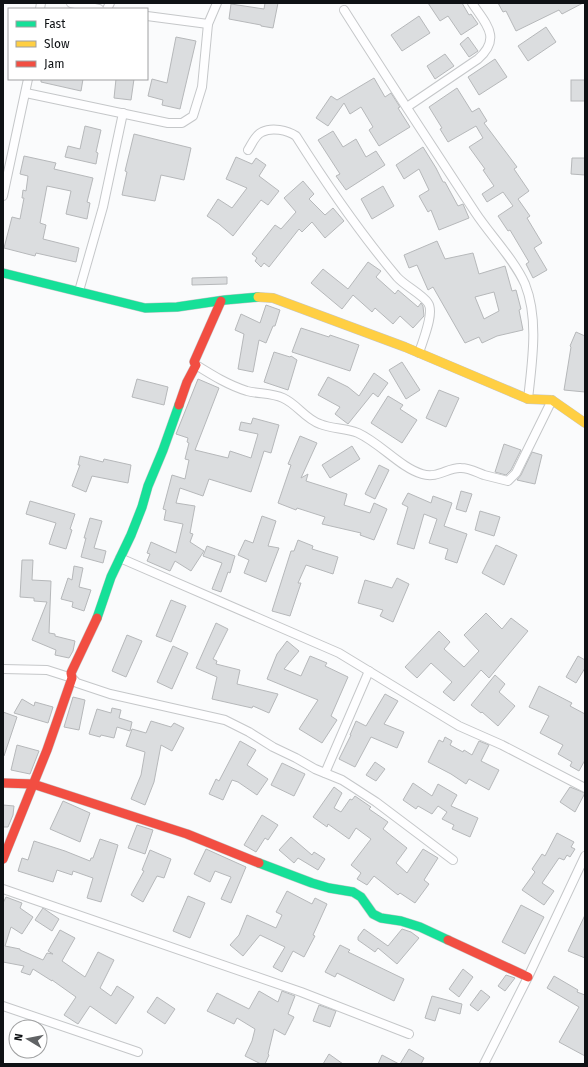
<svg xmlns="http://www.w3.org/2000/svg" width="588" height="1067" viewBox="0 0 588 1067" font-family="'Fira Sans',sans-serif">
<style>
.building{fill:#dbdddf;stroke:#b6b8ba;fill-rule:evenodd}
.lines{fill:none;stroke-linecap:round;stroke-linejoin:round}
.street-casing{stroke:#c5c7c9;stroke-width:10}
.fast-casing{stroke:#c5c7c9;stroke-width:10}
.slow-casing{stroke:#c5c7c9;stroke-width:10}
.jam-casing{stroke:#c5c7c9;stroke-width:10}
.street{stroke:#fefeff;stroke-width:8}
.fast{stroke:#16e098;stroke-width:9}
.slow{stroke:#ffcf43;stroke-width:9}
.jam{stroke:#f24e42;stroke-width:9}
</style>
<rect width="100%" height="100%" fill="#fafbfc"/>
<g class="building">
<polygon points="265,3 278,3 273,28 261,26 261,25 229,19 231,4 264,9"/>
<polygon points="428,3 462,3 469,15 471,14 478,24 461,35 448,16 440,21"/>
<polygon points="498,3 583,3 562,14 559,10 516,31 506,11 503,12"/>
<polygon points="419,16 430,33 402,51 391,35"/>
<polygon points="546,27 556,42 528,61 518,46"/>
<polygon points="176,37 196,41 180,109 162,105 163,100 148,96 152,79 167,83"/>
<polygon points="468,37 478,51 469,57 460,44"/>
<polygon points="445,54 454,66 435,79 427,66"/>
<polygon points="495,59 507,77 479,95 468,77"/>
<polygon points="374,78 385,97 391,93 400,107 398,108 410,127 379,146 369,130 373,127 361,107 350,114 344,103 328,126 316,118 331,96 337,100"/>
<polygon points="41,79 83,79 81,91 41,82"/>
<polygon points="116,79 134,79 131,100 114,98"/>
<rect x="571" y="80" width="14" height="21"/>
<polygon points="457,88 472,112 479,108 487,121 484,123 517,167 514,169 529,191 518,199 530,216 527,218 542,243 534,248 547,270 533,278 526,264 529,262 510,230 508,231 498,216 513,206 503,192 487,202 482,194 494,186 483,170 485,169 469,147 483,138 476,126 448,142 440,129 442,128 429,107"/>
<polygon points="85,126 101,130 96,152 98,153 96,164 65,157 68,146 80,149"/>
<polygon points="333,131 343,147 356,139 366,157 376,151 385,165 346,190 336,176 340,174 318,140"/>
<polygon points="134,134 191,148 184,180 161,175 155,201 122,195 127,172 125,171"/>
<polygon points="423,147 436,168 443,182 445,182 458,206 463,204 469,218 439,230 431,210 428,212 419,196 429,190 419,169 404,179 396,165"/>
<polygon points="24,156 56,163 54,169 93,178 87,202 90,203 87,219 66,214 71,191 47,186 40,223 46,225 43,239 79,248 76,262 36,253 35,256 4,248 12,217 20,219 24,198 22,198 23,190 26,191 28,176 20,174"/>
<polygon points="236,157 252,164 256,158 266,165 259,176 279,191 268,205 261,200 233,236 219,224 207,216 218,199 232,208 247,188 226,179"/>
<polygon points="572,158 585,158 585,175 571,174"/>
<polygon points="303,181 314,194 309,199 325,215 333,208 344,221 325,238 312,222 302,232 299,229 269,267 264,263 261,267 255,261 257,258 252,254 275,225 281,229 296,212 284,198"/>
<polygon points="383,186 394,206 372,219 361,199"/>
<path d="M437 241 445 259 473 253 479 274 505 266 512 291 516 290 521 309 519 310 523 330 497 336 482 343 479 337 465 343 433 287 428 290 417 265 409 268 404 255ZM494 292 499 311 484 319 475 297Z"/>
<polygon points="368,262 381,271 376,277 395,294 398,290 418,307 421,303 423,306 424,316 413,328 400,316 393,324 375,308 372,312 353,295 342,309 311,283 323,269 348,289"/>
<polygon points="227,277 227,284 192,285 192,278"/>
<polygon points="266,305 280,310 275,326 273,326 266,343 259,340 253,372 238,369 244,334 235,330 241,314 260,323"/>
<polygon points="301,328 329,337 330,335 359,345 350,371 292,352"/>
<polygon points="576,332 585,336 585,392 564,390 571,347 570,346"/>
<polygon points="274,352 290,357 291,356 297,360 288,390 264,382"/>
<polygon points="402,362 420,390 406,399 389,370"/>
<polygon points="374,373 388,383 378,397 373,393 348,424 335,414 340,407 318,395 328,377 348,387 359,396"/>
<polygon points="137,379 168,387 164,405 132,397"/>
<polygon points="198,379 219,388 195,450 228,458 230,451 251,458 258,434 239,430 241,422 251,424 253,418 279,425 271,453 264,451 251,492 209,479 203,496 180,488 176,503 195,506 190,533 193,534 190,542 204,551 191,571 175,561 170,571 147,561 150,554 147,553 151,542 176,553 183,524 164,520 166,510 163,509 172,475 185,479 189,460 185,459 189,443 187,442 188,438 176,434"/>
<polygon points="439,390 459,398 446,427 426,418"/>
<polygon points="388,396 403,405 400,409 417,420 402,443 371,423"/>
<polygon points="300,436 317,443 301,478 308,474 306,481 347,494 344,505 370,513 374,503 387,509 374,540 360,535 361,533 322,524 325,517 297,508 296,510 278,503 291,465 288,464"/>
<polygon points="504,444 521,450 511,470 506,475 495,472"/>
<polygon points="352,446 360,459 330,478 322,465"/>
<polygon points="532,452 542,455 535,484 517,480 521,475"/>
<polygon points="80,456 103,462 104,459 131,465 128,483 92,476 86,492 72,486 80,465 78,465"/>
<polygon points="379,465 389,470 375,499 365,494"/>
<polygon points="461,491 472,494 466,512 456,509"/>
<polygon points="408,493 431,503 433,496 452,503 444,526 467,534 457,563 445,559 448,549 429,543 437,519 424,514 414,549 397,544 408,507 402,504"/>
<polygon points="30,501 75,514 70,529 72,530 66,549 49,544 56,523 26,514"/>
<polygon points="480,511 500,517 494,536 475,530"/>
<polygon points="262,516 276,521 268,546 279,548 266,582 244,573 249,560 238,555 245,540 253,543"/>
<polygon points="90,518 102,521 94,548 106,551 103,563 81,557 86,538 84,538"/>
<polygon points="298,540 313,546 312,549 338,557 333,574 306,565 298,583 301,583 290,616 272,611 291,551 294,551"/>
<polygon points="496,545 517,555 504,585 482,573"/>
<polygon points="207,546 235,556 230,573 228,572 221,592 212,589 222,563 203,556"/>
<polygon points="22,560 33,560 32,580 51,581 49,633 55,634 55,636 75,641 73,651 69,658 55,655 56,650 32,640 47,602 34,601 34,598 20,597"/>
<polygon points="74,566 83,568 79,587 91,590 84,611 72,607 73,602 61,599 68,578 72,580"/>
<polygon points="397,578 409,584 393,622 380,616 383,610 358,603 365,580 392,588"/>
<polygon points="171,600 186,606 171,642 156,636"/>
<polygon points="486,613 502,629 511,618 528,631 489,678 481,670 454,701 443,692 452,682 431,663 417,678 405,667 439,631 450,642 444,649 464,667 479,651 464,635"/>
<polygon points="216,623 228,629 213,659 217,661 216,664 240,670 237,684 278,694 269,713 253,706 252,708 212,699 217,677 196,668"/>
<polygon points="127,635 142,641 126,677 112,671"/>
<polygon points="287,641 299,651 284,669 301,676 310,656 327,663 325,666 348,677 331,716 337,720 322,743 299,729 318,700 267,679 277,654"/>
<polygon points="173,646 188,653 172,689 157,682"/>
<polygon points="578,656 585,660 585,668 576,683 566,677"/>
<polygon points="495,675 505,684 499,692 515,706 498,726 482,712 481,713 471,705"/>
<polygon points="539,686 572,703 570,706 585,714 585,760 579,771 570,766 572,762 558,754 563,745 540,733 549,716 529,707"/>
<polygon points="385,694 398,701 384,724 404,732 397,748 371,737 355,767 339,759 351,735 350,735 356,721 366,726"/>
<polygon points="73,697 85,700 79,730 64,727"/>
<polygon points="22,699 34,706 35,702 53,707 48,723 14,713"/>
<polygon points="112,708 121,710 119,718 132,722 130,731 117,727 114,738 101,735 100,737 89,734 97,709 111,713"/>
<polygon points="3,712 17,717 4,756 3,756"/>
<polygon points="151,721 171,727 174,723 184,728 172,751 161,745 154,782 145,805 131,799 141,775 145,752 126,746 132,729 146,733"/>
<polygon points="445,737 452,741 450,745 463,752 464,750 472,755 479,741 489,745 481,761 499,770 489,790 469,779 466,784 451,774 428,762 439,740 443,742"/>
<polygon points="240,741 256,750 247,765 268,779 257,795 238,782 232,780 223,800 209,794 216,779 219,781"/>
<polygon points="17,745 39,751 30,774 11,770"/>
<polygon points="375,762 385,769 376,781 366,775"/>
<polygon points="282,763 305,774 294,796 271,785"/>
<polygon points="413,783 432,796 438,784 457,795 451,806 478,818 470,837 452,829 454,825 442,819 447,812 438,806 432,814 418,806 416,809 403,800"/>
<polygon points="334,787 342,793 334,808 341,812 350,799 352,800 355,796 371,807 369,809 388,822 383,829 407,848 396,863 407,873 423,849 438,858 424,880 429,884 415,903 400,893 398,895 374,876 367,885 357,879 361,873 351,865 371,839 356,828 349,839 328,824 327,827 313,817"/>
<polygon points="570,787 585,793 575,812 560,802"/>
<polygon points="63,801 90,813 80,842 50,829"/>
<polygon points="3,805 14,806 13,815 8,827 3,827"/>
<polygon points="262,815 278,825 268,840 265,838 256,852 244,845"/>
<polygon points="137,825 153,830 145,854 128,848"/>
<polygon points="557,833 574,842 571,847 575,849 570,857 567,855 564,860 559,858 542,883 554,891 544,905 522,890 535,872 532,869 542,854 545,856"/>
<polygon points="291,837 312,855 314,852 325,859 318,870 298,858 294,863 279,850"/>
<polygon points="100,839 118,845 101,902 87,898 93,878 73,871 72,875 57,870 53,882 18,871 22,858 28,860 34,841 65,851 90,861 91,858 93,858"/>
<polygon points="206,849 246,867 231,903 221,899 231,877 215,871 210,882 194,874"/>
<polygon points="150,850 171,859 164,878 157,876 143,902 131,895 144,871 142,870"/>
<polygon points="287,891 312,904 315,898 327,904 313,935 315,936 304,957 293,951 282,972 273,967 285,947 260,935 243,956 230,945 239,935 247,915 276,928 282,915 276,912"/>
<polygon points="188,896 205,903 190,938 173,931"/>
<polygon points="6,897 22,903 20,908 33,917 22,934 11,927 5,946 20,949 20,950 43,960 47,953 53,954 48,951 60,930 75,938 62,961 85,977 98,952 114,960 100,988 111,996 117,986 134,997 116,1024 90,1006 78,1024 64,1015 76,997 52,980 52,981 33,969 30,975 21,972 24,966 3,962 3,903"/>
<polygon points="521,905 544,917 525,954 502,942"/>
<polygon points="43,908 59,919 52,931 35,920"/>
<polygon points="585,915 585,958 568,951"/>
<polygon points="364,929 388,946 402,929 411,932 419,938 397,964 378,948 375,952 358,940 358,937"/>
<polygon points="340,945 350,950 348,952 404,979 394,1001 337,973 335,977 325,972"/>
<polygon points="463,969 473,977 459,997 449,989"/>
<polygon points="506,975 515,978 505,991 498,986"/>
<polygon points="554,976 578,990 577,992 585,995 585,1056 559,1042 579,1007 547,988"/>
<polygon points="481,990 490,997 478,1011 470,1005"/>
<polygon points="259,991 278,1002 282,991 295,996 288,1014 294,1017 285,1035 274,1029 268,1054 269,1055 265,1064 261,1064 245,1056 252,1041 255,1029 237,1018 234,1024 207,1011 217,993 249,1009"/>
<polygon points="432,996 462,1004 460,1014 439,1008 435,1021 425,1018"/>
<polygon points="157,997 175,1009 165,1024 147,1012"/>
<polygon points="319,1005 336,1011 330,1027 313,1021"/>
<polygon points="409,1049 424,1058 421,1064 400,1064"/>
<polygon points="329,1054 343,1064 323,1064"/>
<polygon points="382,1055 399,1064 378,1064"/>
</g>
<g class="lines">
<defs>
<g id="street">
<polyline points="71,3 99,9"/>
<polyline points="40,9 41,3"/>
<polyline points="107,9 110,3"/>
<path d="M344 10C387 78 431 145 475 212 490 235 514 259 525 284 539 319 532 362 528 399"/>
<polyline points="147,16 208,24"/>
<polyline points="26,93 168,123 182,123 193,116 202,87 208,24 217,3"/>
<path d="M407 107 478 59C502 38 486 24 472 3"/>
<path d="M248 150C252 144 255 135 262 132 272 127 287 130 296 136 327 185 360 233 397 277 405 286 422 294 428 303 435 313 422 342 419 353"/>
<polyline points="3,196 28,79"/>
<polyline points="79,291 103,207 123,113"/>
<path d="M196 365C212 375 228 385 247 391 259 394 272 393 283 398 297 404 305 419 320 424 332 429 346 428 358 433 380 443 401 468 422 474 438 479 448 467 461 468 469 468 476 472 484 475 492 477 500 479 508 481L516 473 552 400"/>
<polyline points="120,558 339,653 459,726 502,745 585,788"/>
<polyline points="3,669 47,670 72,678 77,683 110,694 225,720 249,732 273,747 296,758 315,769 342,780 356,789 376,802 453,860"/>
<polyline points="325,773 369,671"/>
<polyline points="3,889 301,992 409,1034"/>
<polyline points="3,1006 138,1052"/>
<polyline points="484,1064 528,977 585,856"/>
</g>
<g id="fast">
<polyline points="3,273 145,308 177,307 225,300 258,297"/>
<polyline points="97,618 111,577 131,535 142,507 148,486 163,450 179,405"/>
<polyline points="259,863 312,883 329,888 353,892 361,897 373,914 381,918 401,921 420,927 448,940"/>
</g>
<polyline id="slow" points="258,297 273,298 405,347 528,399 552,400 585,423"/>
<g id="jam">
<polyline points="179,405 187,382 196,365 194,362 221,301"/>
<polyline points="3,783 33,784 187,834 259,863"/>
<polyline points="3,859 47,750 72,678 71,673 97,618"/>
<polyline points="448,940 528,977"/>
</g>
</defs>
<use href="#street" class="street-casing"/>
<use href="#fast" class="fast-casing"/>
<use href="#slow" class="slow-casing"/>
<use href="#jam" class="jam-casing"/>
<use href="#street" class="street"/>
<use href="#fast" class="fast"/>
<use href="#slow" class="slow"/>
<use href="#jam" class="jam"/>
</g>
<rect width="588" height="1067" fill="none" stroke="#0e1114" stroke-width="8"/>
<rect x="8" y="8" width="140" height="72" fill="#ffffff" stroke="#9fa0a1"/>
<rect x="16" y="21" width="20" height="6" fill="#16e098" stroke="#9fa0a1"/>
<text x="44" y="28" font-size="12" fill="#0e1114">Fast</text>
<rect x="16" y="41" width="20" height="6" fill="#ffcf43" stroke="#9fa0a1"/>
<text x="44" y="48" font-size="12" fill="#0e1114">Slow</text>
<rect x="16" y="61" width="20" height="6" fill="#f24e42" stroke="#9fa0a1"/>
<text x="44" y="68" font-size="12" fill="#0e1114">Jam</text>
<g transform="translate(28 1039) rotate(280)"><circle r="19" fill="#ffffff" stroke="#9fa0a1"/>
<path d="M0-3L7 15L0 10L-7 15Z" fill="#616365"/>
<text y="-6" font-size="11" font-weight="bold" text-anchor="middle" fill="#0e1114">N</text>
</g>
</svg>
